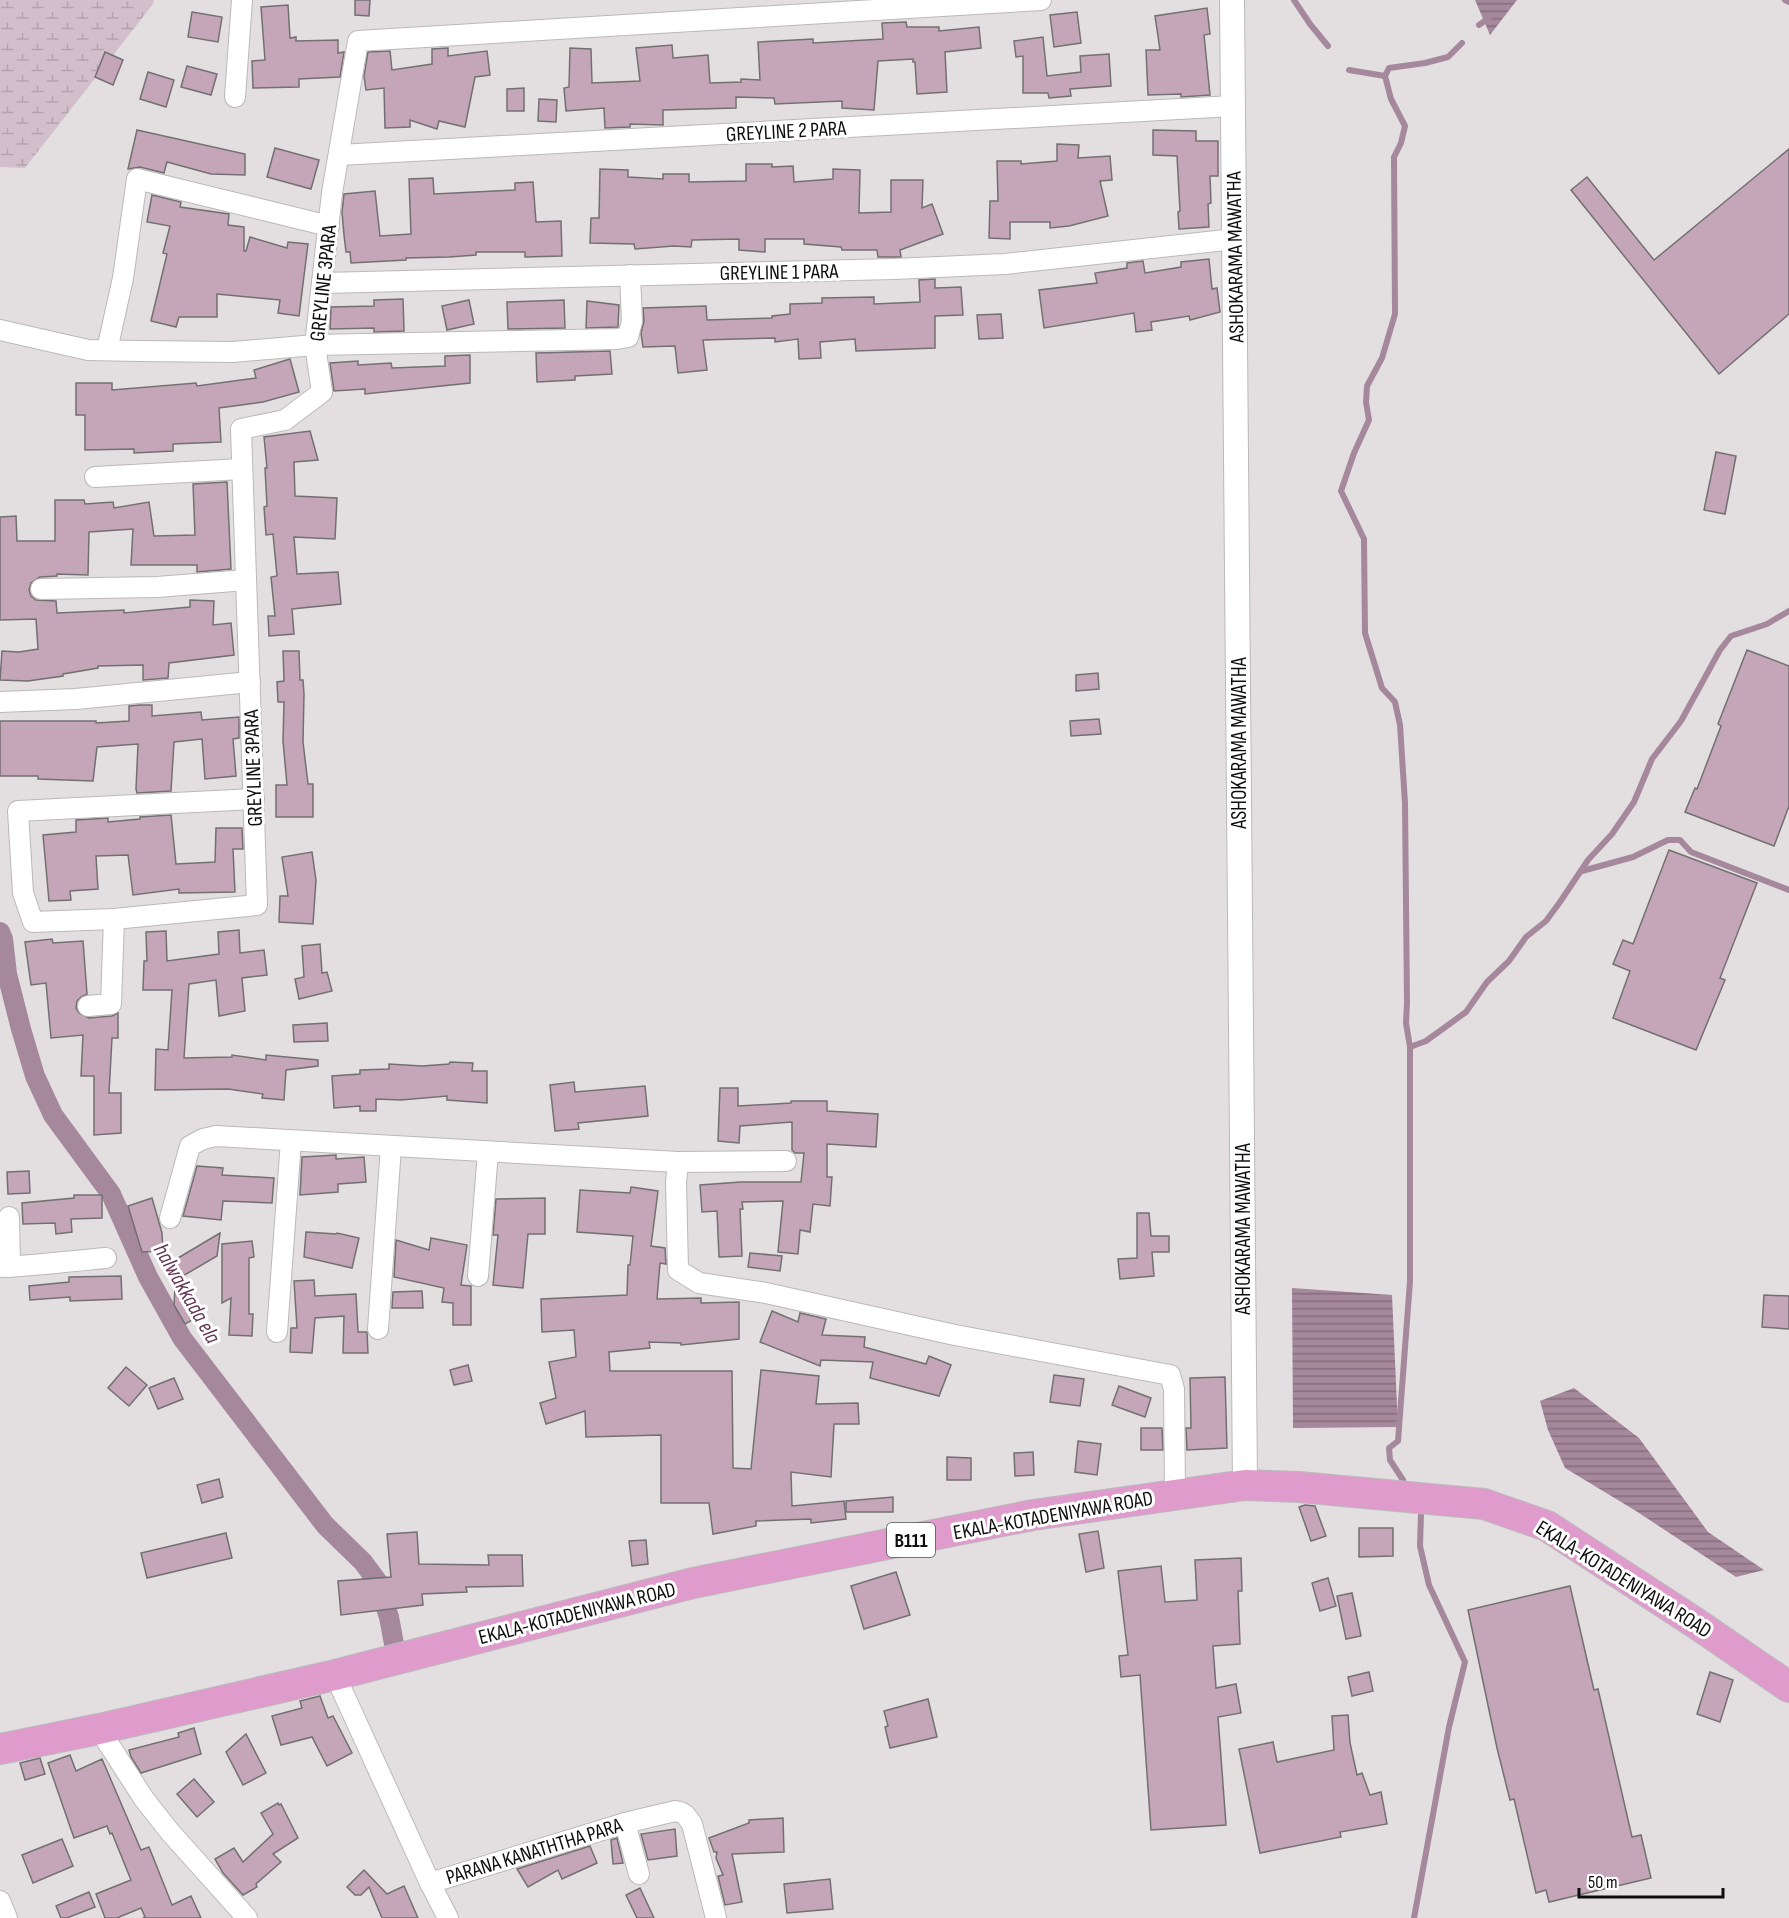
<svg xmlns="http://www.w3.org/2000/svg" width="1789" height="1918" viewBox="0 0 1789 1918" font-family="'Sofia Sans Condensed',sans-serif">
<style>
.wetland{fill:url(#wetland-marsh)}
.water{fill:url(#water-rules)}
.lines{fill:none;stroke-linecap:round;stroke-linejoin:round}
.stream{stroke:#a5889b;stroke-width:6}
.canal{stroke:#a5889b;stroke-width:20}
.building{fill:#c4a6b8;stroke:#737072;stroke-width:1.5}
.minor-casing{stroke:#bcb8ba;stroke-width:22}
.tertiary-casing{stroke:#bcb8ba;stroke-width:26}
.primary-casing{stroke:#bcbbbc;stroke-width:32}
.minor{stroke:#fff;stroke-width:20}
.tertiary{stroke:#fff;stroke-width:24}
.primary{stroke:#df9bcb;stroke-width:30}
.labels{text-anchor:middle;stroke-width:6;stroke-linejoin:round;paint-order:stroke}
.shield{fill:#fff;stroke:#565656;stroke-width:1.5}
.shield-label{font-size:20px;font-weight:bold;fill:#0e0d0e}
.street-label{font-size:21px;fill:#0e0d0e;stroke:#fff}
.water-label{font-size:22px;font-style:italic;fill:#633855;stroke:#fff}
</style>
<defs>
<pattern id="wetland-marsh" width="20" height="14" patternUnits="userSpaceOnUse" patternTransform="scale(1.5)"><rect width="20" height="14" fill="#d2bfcb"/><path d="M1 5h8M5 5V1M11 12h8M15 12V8" fill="none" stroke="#b3a3ad"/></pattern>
<pattern id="water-rules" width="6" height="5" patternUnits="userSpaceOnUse" patternTransform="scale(1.5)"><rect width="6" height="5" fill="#a5889b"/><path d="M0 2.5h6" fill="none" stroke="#856e7d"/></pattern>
</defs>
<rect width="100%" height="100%" fill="#e3dfe1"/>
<polygon class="wetland" points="0,0 154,0 153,4 25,168 0,167"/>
<g class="water">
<polygon points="1475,0 1517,0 1490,35"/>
<polygon points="1292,1288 1392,1295 1398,1427 1293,1428"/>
<polygon points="1574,1388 1639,1438 1708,1532 1764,1570 1736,1577 1636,1511 1565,1468 1548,1430 1540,1401"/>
</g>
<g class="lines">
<g class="stream">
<polyline points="1294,0 1310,24 1328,46"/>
<polyline points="1785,0 1789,2"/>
<polyline points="1479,25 1489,18"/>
<polyline points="1349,70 1385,76"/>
<polyline points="1582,871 1633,857 1668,840 1680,840 1691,852 1789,890"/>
<polyline points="1410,1047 1426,1041 1466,1012 1487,982 1509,961 1526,937 1546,921 1560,902 1588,860 1612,834 1634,802 1652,759 1681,721 1720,650 1731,636 1767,624 1789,611"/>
<polyline points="1403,1480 1390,1460 1389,1448 1398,1441 1410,1281 1410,1047 1406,1023 1407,1003 1405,803 1400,725 1395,702 1382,688 1365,633 1364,539 1341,491 1354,453 1369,420 1366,402 1367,386 1382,358 1395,314 1394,157 1401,143 1405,126 1391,99 1385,76 1389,68 1425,63 1448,57 1462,43"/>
<polyline points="1414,1918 1449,1727 1465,1662 1429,1585 1420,1546 1421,1513"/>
</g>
<polyline class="canal" points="0,932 3,939 7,974 21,1029 35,1076 53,1115 111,1194 148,1277 182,1338 325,1525 363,1562 377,1581 389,1617 394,1644"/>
</g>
<g class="building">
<polygon points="355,0 370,0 369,16 355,15"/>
<polygon points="288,5 290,38 296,37 296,41 338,40 338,53 344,52 340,77 299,79 299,87 253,88 252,61 265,60 261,7"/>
<polygon points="1207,8 1210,34 1204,35 1210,95 1181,97 1181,94 1148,95 1146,50 1160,50 1155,16"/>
<polygon points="192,12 222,17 218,42 188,37"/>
<polygon points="1077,12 1081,43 1054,47 1050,15"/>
<polygon points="906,22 907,27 939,27 939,31 979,27 981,48 945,52 947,92 917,94 915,62 913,62 913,59 878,61 874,110 842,108 842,101 775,104 774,98 736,97 736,108 663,110 663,125 630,124 630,127 605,128 604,108 566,111 564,88 569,87 570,48 591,49 592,83 640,81 636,48 672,45 673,58 708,55 710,83 741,82 741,79 760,80 758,42 813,39 813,43 883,39 882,23"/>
<polygon points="1043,37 1047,76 1081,72 1080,56 1109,54 1111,86 1070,89 1071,96 1049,98 1048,93 1023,93 1023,56 1016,57 1014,41"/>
<polygon points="448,48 448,56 487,51 490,75 475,77 465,127 439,121 437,129 410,120 410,127 385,128 384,88 366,90 364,76 368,52 390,51 392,70 432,64 432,49"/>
<polygon points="105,52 123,60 113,85 95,77"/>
<polygon points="187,66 217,74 211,95 181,87"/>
<polygon points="148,72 174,80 166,107 140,99"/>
<polygon points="524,88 524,111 507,111 507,89"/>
<polygon points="539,99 557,100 556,122 538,121"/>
<polygon points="137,130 245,154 245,175 211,174 167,162 164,173 140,167 128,169"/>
<polygon points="1153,130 1196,131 1196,141 1218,141 1218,176 1210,176 1211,203 1208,204 1209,227 1179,229 1178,212 1180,211 1177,156 1153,155"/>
<polygon points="1057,144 1079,145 1078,158 1110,156 1112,180 1100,181 1108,216 1069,226 1050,228 1050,222 1010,222 1010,239 989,238 990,201 998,201 997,161 1021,161 1021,164 1057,161"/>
<polygon points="275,148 319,160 311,189 267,177"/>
<polygon points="1789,149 1789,314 1719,374 1571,190 1587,177 1654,260"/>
<polygon points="746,164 772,164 772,167 793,166 794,182 833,179 833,169 860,170 859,213 891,212 891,180 923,180 922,208 932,204 943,234 900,250 901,257 878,257 877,250 842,250 841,247 804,244 804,239 765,239 765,252 739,250 739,239 692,240 691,247 674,246 635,249 634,244 590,243 591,218 599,218 600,169 628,170 628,177 663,179 663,174 689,174 689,182 746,181"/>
<polygon points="433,178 434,194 515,190 515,183 533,182 536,222 561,221 562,256 525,257 525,252 476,252 476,255 449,257 406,258 406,260 351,263 350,252 346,252 344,235 342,212 344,194 375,191 380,236 411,234 409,179"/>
<polygon points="152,195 181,202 180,207 229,214 228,225 244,227 244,251 246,251 250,237 287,248 288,242 308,244 299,316 278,313 280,300 217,294 217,317 179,317 176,327 151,321 167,254 163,253 170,226 147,222"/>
<polygon points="1209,259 1212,289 1217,288 1220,312 1190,320 1189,316 1151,322 1152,330 1136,332 1134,313 1044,328 1039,290 1097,283 1095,273 1127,268 1127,263 1143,261 1145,273 1181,267 1181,262"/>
<polygon points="935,279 935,288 961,287 963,315 935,316 935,348 856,351 855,339 820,342 821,358 799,359 798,339 775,342 775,338 703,340 707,370 678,373 675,346 643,347 641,333 644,321 643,308 706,306 707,320 772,318 772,316 790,314 790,304 822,303 822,298 874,297 874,304 920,302 919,280"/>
<polygon points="403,299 404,331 374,332 374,328 330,329 331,307 374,306 374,300"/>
<polygon points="469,300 474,324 447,330 442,306"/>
<polygon points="564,300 565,328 508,329 507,302"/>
<polygon points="587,301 619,305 618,327 586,328"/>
<polygon points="1001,314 1003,338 979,339 977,315"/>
<polygon points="610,351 612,374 575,376 575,380 537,382 536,353"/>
<polygon points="470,355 470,383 365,394 365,389 334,391 330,363 358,361 358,365 391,363 392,368 445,366 445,356"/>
<polygon points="290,359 299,392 263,402 219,408 221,442 173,444 173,451 134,453 134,449 85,450 85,415 76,415 76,383 112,383 112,390 196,383 197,386 256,378 254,370"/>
<polygon points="310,431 318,460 294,462 295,496 337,498 335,539 294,537 297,574 338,572 341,604 292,609 294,634 269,636 268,616 275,616 271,577 277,576 273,534 266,535 264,507 267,506 265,468 267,468 264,437"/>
<polygon points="1716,452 1736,456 1725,514 1704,510"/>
<polygon points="227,482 231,569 197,572 197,565 131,565 133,529 89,532 88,575 57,574 57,576 40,577 31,583 29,590 31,596 36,600 56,601 57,613 124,610 124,613 190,607 190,600 214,601 213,625 231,623 234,655 169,663 168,678 143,680 143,665 98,666 98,668 63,674 63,676 28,681 0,680 2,651 19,652 38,649 36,619 0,620 0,517 16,516 17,541 55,541 55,500 84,500 85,504 113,502 114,508 149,502 154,536 195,535 193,484"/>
<polygon points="1747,650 1789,666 1789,806 1774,846 1685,812 1695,788 1697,789 1721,726 1718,724"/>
<polygon points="283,651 299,651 300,680 303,680 304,694 303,742 308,784 313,784 313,817 276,817 276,785 287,785 283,741 284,702 278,702 277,682 284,681"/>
<polygon points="1098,673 1099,689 1076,691 1076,675"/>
<polygon points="140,705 152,705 152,716 201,712 202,720 239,717 239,738 233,739 236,776 205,779 202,739 174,742 171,791 137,793 136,789 138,744 97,747 93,781 38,779 38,776 0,776 0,721 96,721 96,723 129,721 129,706"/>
<polygon points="1099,719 1101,734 1071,736 1070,721"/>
<polygon points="171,815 176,864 215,862 216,828 242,828 243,849 233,849 235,892 179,893 179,889 133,895 128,855 96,856 98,889 70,891 71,900 49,901 43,835 76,832 76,820 108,818 108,822 140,819 140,817"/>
<polygon points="1669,850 1757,883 1720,978 1725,980 1696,1050 1613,1018 1630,971 1613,964 1623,940 1633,944"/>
<polygon points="312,852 316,880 313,924 279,922 280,896 288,896 282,857"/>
<polygon points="239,930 240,953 264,950 267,975 242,978 245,1011 219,1016 216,980 189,984 184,1058 232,1057 232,1055 266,1060 266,1055 318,1060 318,1066 286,1070 284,1100 262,1098 263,1094 228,1089 155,1090 156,1049 168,1050 172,990 143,990 144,961 147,961 146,932 166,931 167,961 219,954 218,932"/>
<polygon points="52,939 53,943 83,941 87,994 81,997 77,1001 76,1008 79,1013 89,1018 112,1016 118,1013 118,1038 112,1038 109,1093 121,1093 121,1133 94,1135 94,1076 81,1076 83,1035 51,1038 46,983 31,985 25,942"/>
<polygon points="320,944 322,973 327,972 332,991 299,999 295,979 304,977 302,946"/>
<polygon points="327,1023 328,1041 294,1042 293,1025"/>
<polygon points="450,1062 473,1063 472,1071 487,1071 487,1103 447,1100 447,1096 401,1100 376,1099 376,1111 360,1111 360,1106 334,1108 332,1076 360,1074 360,1070 389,1069 389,1064 422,1066 449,1064"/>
<polygon points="574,1082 575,1092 645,1086 648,1116 578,1123 579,1129 555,1131 550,1085"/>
<polygon points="720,1088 738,1088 738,1106 791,1103 791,1101 827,1101 827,1111 878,1114 876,1147 827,1144 827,1177 832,1177 830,1206 813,1204 810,1232 800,1230 798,1254 778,1252 783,1201 742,1202 743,1209 740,1209 742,1256 719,1257 717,1211 702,1212 700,1185 741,1182 801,1182 804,1153 795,1153 792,1150 792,1122 740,1126 739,1143 718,1141"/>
<polygon points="336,1155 336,1159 364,1157 366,1182 338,1184 338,1192 300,1195 302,1157"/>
<polygon points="197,1166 223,1168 222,1175 274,1178 272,1203 223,1201 221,1220 183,1216"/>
<polygon points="29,1171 30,1193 8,1194 7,1172"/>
<polygon points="631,1187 658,1191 651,1246 665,1248 666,1264 660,1263 657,1299 701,1298 701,1303 739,1302 739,1339 681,1345 681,1343 649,1342 650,1348 609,1352 610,1371 732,1371 733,1468 751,1469 761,1370 819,1376 816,1404 858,1403 859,1424 834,1424 831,1477 791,1472 792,1506 844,1501 846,1519 811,1523 811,1519 756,1521 756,1526 713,1534 709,1503 661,1503 661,1435 586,1437 585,1411 546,1424 540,1403 556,1398 549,1362 576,1357 574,1330 542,1332 541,1299 627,1295 628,1265 630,1265 633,1236 577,1232 580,1190 630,1193"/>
<polygon points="74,1195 102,1195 102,1218 71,1219 72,1232 56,1234 55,1223 23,1224 22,1203 74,1198"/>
<polygon points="152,1198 162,1233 163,1251 142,1252 128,1206"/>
<polygon points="545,1198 545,1234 528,1234 523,1288 493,1285 498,1235 493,1235 496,1199"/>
<polygon points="1137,1213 1149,1213 1151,1236 1169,1236 1169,1252 1152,1252 1154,1276 1120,1279 1118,1259 1137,1258"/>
<polygon points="306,1232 336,1234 337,1233 359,1238 352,1268 304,1257"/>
<polygon points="220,1233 217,1256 176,1280 178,1258"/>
<polygon points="431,1238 467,1245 461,1285 471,1286 471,1325 453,1325 453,1303 442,1302 444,1288 394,1277 396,1240 429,1250"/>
<polygon points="252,1241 254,1257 249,1258 249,1314 253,1314 252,1336 229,1335 231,1298 222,1303 222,1244"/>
<polygon points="750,1253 782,1256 780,1271 748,1267"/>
<polygon points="121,1276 122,1299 70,1301 70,1297 30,1300 29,1286 69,1282 69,1277"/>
<polygon points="314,1280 315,1296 356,1294 358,1332 367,1332 368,1353 343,1353 344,1316 315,1318 312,1353 290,1352 291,1328 297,1328 294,1281"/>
<polygon points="186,1282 203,1314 185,1324 174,1305 175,1288"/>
<polygon points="422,1291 423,1308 392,1308 393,1292"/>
<polygon points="1764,1295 1789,1296 1789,1329 1762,1327"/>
<polygon points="772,1311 798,1322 800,1313 826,1319 822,1335 865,1337 864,1347 926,1364 929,1356 951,1365 939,1396 870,1378 873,1362 821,1360 820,1366 760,1342"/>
<polygon points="468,1365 472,1381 454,1385 450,1370"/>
<polygon points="126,1367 147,1385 129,1406 108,1388"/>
<polygon points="1054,1375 1084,1379 1080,1406 1050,1402"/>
<polygon points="1225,1377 1227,1448 1187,1450 1186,1428 1191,1428 1190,1378"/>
<polygon points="174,1378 183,1399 158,1409 149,1388"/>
<polygon points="1119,1386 1151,1398 1145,1417 1112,1405"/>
<polygon points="1141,1428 1162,1428 1163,1450 1141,1450"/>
<polygon points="1078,1441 1101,1444 1097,1475 1075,1472"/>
<polygon points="1033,1452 1034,1475 1015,1476 1014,1453"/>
<polygon points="947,1457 971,1458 971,1480 947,1480"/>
<polygon points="219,1479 223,1497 202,1503 197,1485"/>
<polygon points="893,1497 893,1512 846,1512 846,1501"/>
<polygon points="1305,1505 1315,1506 1326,1536 1311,1541 1299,1507"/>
<polygon points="1359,1528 1393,1528 1393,1556 1359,1557"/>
<polygon points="1098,1531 1104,1568 1086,1572 1079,1534"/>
<polygon points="417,1532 419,1564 489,1565 488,1555 522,1555 523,1586 466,1587 467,1592 422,1594 423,1605 341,1615 338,1581 391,1577 387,1534"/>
<polygon points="226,1533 232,1558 147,1578 141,1553"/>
<polygon points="646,1540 648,1564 632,1566 629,1541"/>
<polygon points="1241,1558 1242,1591 1238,1591 1240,1644 1213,1646 1216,1688 1236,1684 1241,1713 1218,1717 1226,1825 1151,1830 1140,1675 1121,1677 1119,1656 1128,1655 1118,1571 1161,1566 1165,1602 1197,1600 1195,1560"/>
<polygon points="896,1572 910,1615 864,1629 851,1586"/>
<polygon points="1328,1578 1336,1606 1320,1611 1312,1583"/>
<polygon points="1570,1586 1594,1690 1598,1689 1632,1837 1641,1835 1651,1878 1549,1902 1546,1890 1536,1893 1514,1799 1510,1800 1497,1748 1468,1610"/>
<polygon points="1352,1593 1361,1636 1346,1639 1337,1596"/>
<polygon points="1369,1672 1373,1691 1352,1696 1348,1677"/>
<polygon points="1710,1672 1733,1680 1720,1722 1697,1714"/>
<polygon points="320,1696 328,1718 333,1716 352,1753 327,1766 312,1737 281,1745 272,1716 302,1708 300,1701"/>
<polygon points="928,1699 937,1737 890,1748 885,1727 888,1726 884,1711"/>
<polygon points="1348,1715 1350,1743 1357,1775 1362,1773 1370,1795 1381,1792 1387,1824 1340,1832 1341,1837 1260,1853 1239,1749 1273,1742 1277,1762 1334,1750 1332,1716"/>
<polygon points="194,1728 201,1754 141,1773 131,1757 129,1750 179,1737 178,1733"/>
<polygon points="246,1734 266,1773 243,1785 226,1752"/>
<polygon points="70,1755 76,1771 102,1759 141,1850 149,1847 172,1905 191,1896 201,1918 143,1918 145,1917 141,1908 117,1918 105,1918 96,1894 131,1880 112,1833 110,1834 107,1826 74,1838 48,1763"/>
<polygon points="40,1758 45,1774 25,1780 20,1763"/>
<polygon points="194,1779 214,1802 197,1817 177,1794"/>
<polygon points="278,1803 279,1805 281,1804 298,1838 273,1854 281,1862 256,1884 257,1887 243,1895 223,1873 215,1859 234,1848 243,1862 273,1834 261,1813"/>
<polygon points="783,1818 784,1852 732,1854 742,1902 725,1905 718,1876 723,1875 716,1858 717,1852 714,1852 709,1838 749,1823 749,1820"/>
<polygon points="675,1829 677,1856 648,1860 641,1834"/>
<polygon points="617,1838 623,1863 613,1864 611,1840"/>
<polygon points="62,1839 73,1866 33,1883 22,1855"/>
<polygon points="590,1846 597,1863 562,1879 558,1870 528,1887 517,1869"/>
<polygon points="364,1870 387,1894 404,1886 418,1918 382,1918 369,1887 361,1895 355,1895 347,1887"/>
<polygon points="830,1879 833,1909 787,1913 784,1884"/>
<polygon points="640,1888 654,1918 637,1918 626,1895"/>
<polygon points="89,1892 95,1907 67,1918 61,1918 56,1906"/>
</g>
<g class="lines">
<defs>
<g id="minor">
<polyline points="235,97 242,0"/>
<polyline points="339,155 1233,106"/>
<polyline points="322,283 894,269 1005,264 1235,239"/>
<polyline points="0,330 88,350 139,351 233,352 315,345 617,339 628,337 632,321 630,275"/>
<polyline points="107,350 123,278 137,179 329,226"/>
<polyline points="95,477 242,469"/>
<polyline points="41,589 157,587 246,580"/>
<polyline points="0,702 76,699 250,682"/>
<polyline points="114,919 33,922 23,893 18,811 254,799"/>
<polyline points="88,1006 111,1004 114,919 257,905 241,429 285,420 322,392 315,345 332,193 358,41 1041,0"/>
<polyline points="678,1162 786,1161"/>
<polyline points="9,1217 10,1267"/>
<polyline points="170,1218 190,1146 203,1139 216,1136 678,1162 676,1182 678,1270 699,1283 766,1293 955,1335 1170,1375 1174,1389 1175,1494"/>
<path d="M0 1267C36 1266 70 1261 106 1258"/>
<polyline points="478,1276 488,1152"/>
<polyline points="378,1329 391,1147"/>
<polyline points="277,1332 291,1141"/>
<path d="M335 1675 430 1883 625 1823 675 1811C685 1812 687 1817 692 1824L716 1918"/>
<polyline points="99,1729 144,1799 170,1832 247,1918"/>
<polyline points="625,1823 639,1874"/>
<polyline points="430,1883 448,1918"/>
<polyline points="0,1901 7,1918"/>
</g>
<polyline id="tertiary" points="1232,0 1245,1485"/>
<polyline id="primary" points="0,1749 99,1729 335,1675 693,1583 1033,1515 1245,1485 1299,1487 1484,1504 1547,1526 1697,1624 1789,1687"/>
</defs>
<use href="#minor" class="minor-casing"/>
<use href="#tertiary" class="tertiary-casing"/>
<use href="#primary" class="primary-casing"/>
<use href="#minor" class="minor"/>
<use href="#tertiary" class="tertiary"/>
<use href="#primary" class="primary"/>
</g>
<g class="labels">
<rect class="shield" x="887" y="1523" width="48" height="34" rx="4.5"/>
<g class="shield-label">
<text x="911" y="1547">B111</text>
</g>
<g class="street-label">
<text transform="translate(786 131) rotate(-3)" y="7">GREYLINE 2 PARA</text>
<text transform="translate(1235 257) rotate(-91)" y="7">ASHOKARAMA MAWATHA</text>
<text transform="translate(779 272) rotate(-1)" y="7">GREYLINE 1 PARA</text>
<text transform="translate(323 283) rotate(-84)" y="7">GREYLINE 3PARA</text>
<text transform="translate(1239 743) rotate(-90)" y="7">ASHOKARAMA MAWATHA</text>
<text transform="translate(253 768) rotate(-92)" y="7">GREYLINE 3PARA</text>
<text transform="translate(1243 1229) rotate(-90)" y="7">ASHOKARAMA MAWATHA</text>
<text transform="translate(1053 1515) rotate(-10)" y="7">EKALA-KOTADENIYAWA ROAD</text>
<text transform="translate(1624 1579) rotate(32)" y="7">EKALA-KOTADENIYAWA ROAD</text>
<text transform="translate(577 1613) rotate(-14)" y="7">EKALA-KOTADENIYAWA ROAD</text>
<text transform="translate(534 1851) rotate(-17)" y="7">PARANA KANATHTHA PARA</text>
</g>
<g class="water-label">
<text transform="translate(188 1293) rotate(60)" y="8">halwakkada ela</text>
</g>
</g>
<path d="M1579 1888v9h144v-9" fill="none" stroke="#0e0d0e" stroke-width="3"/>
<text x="1588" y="1888" font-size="18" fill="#0e0d0e" stroke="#ffffff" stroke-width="4.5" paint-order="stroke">50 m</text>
</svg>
